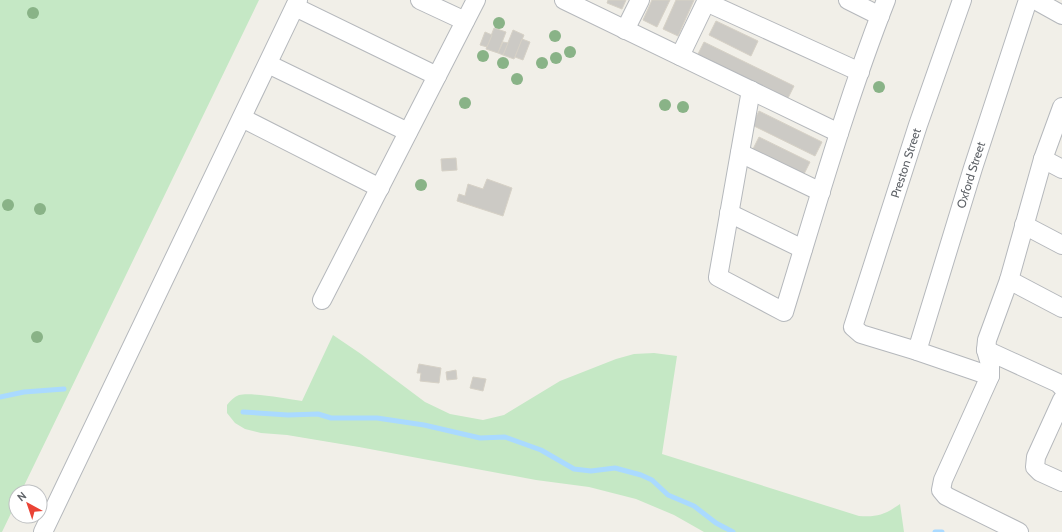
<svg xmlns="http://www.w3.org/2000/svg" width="1062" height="532" viewBox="0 0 1062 532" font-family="Cabin,sans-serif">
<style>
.green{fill:#c5e8c5}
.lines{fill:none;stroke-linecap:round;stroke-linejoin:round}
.stream{stroke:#aadaff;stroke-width:5}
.building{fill:#cccac5;stroke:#d6d1c6}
.minor-casing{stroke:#b5b8bc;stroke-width:20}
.minor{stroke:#fff;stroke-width:18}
.tree{fill:#89b387}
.labels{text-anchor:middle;stroke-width:3;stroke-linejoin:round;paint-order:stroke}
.street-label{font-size:12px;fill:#5f6368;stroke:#fff}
</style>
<rect width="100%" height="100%" fill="#f1efe8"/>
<g class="green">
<polygon points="0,0 259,0 21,492 16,492 16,503 2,532 0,532"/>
<path d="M333 335 361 354 425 402 450 414 483 420 504 415 560 381 616 359 634 354 654 353 677 356 662 454 859 516C878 517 884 515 900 504L904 532H704L674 515 636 499 589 487 536 480 359 447 287 435 261 433 245 429 235 423 227 413V405C230 401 234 397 239 395 252 392 287 399 302 401Z"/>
</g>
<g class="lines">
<g class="stream">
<polyline points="0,397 24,392 64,389"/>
<polyline points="243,412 288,415 318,414 331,418 377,418 424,425 480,438 505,437 541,450 574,469 591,471 615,468 641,475 652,480 668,495 694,506 716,523 733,532"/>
<polyline points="935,532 942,532"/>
</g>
</g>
<g class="building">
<polygon points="608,0 626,0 622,9 607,3"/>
<polygon points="652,0 670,0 657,27 643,20"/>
<polygon points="676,0 694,0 678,36 663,29"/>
<polygon points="716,21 758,41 751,56 709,35"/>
<polygon points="494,28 506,32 498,53 486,49"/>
<polygon points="513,30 524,35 514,59 503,55"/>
<polygon points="485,32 492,35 487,47 480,45"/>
<polygon points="522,39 530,42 523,60 515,57"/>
<polygon points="503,42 508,43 503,55 498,53"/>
<polygon points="704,42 794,86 787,100 697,56"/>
<polygon points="759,111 822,142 815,156 752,125"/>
<polygon points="759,137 810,162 803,176 752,151"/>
<polygon points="456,158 457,170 442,171 441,159"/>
<polygon points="487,179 512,188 503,216 457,201 459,194 465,196 468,184 483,189"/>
<polygon points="419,364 441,368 439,383 420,381 421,373 417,373"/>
<polygon points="456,370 457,379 447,380 446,372"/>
<polygon points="473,377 486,379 483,391 470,388"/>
</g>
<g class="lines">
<defs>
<g id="minor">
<polyline points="420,0 465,21"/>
<polyline points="564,0 839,133"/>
<polyline points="848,0 880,16"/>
<polyline points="962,0 918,125 853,327 861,334 917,351 990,376"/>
<polyline points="1035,0 1062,15"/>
<polyline points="706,2 860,72"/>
<polyline points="295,7 437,76"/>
<polyline points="625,30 640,0"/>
<polyline points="680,56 707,0"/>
<polyline points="268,64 408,132"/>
<path d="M751 90 718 277 784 312C816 208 846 102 886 0"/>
<polyline points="242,118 380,188"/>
<polyline points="740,153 821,192"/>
<polyline points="1043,159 1062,169"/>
<polyline points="729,213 803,249"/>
<polyline points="1024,225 1062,245"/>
<polyline points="1009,280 1062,308"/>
<polyline points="322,300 476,0"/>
<polyline points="986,350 1058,383 1062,387"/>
<path id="s1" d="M917 351 973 168 1028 0"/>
<polyline points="1062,400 1036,457 1035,467 1040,472 1062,482"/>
<polyline points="43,532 298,0"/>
<polyline points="1019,532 946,496 941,490 943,480 990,376 990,364 986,350 987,340 1009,280 1043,159 1062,107"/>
</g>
</defs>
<use href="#minor" class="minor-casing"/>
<use href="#minor" class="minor"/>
</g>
<g class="tree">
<circle cx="33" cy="13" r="6"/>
<circle cx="499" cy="23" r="6"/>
<circle cx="555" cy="36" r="6"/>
<circle cx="570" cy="52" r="6"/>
<circle cx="483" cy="56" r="6"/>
<circle cx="556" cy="58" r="6"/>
<circle cx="503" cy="63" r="6"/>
<circle cx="542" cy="63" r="6"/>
<circle cx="517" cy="79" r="6"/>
<circle cx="879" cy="87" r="6"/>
<circle cx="465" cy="103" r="6"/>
<circle cx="665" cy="105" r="6"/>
<circle cx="683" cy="107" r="6"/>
<circle cx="421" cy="185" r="6"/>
<circle cx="8" cy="205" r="6"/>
<circle cx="40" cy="209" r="6"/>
<circle cx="37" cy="337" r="6"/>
</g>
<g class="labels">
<g class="street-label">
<text transform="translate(906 163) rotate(-72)" y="4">Preston Street</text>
<text dy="4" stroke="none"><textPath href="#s1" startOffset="184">Oxford Street</textPath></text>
</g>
</g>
<g transform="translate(28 504) rotate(320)"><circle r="19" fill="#ffffff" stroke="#bfc1c3"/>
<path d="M0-3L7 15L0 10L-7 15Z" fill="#ea4335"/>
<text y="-6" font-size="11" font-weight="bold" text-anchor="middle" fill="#5f6368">N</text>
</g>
</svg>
